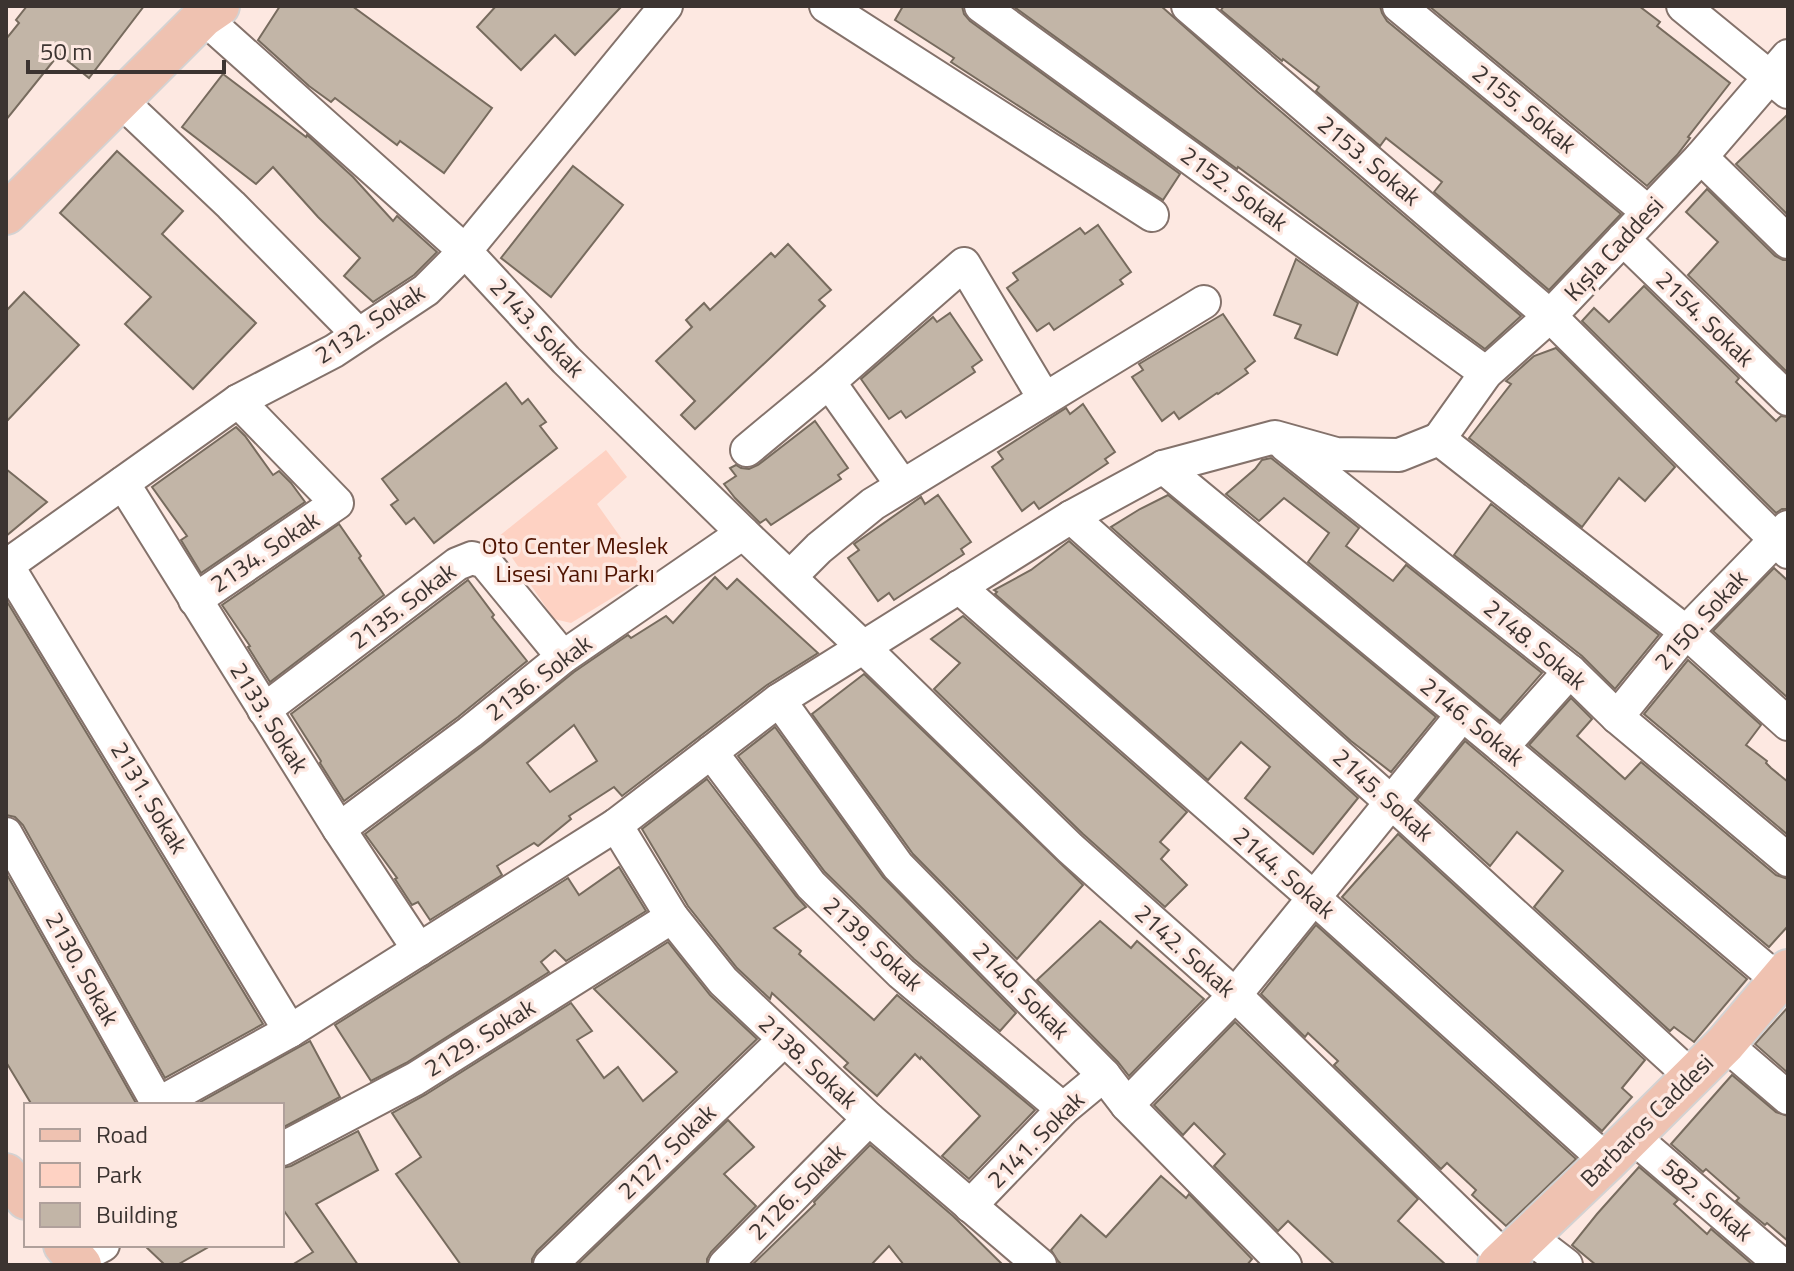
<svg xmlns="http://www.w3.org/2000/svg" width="1794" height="1271" viewBox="0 0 1794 1271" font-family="'Titillium Web',sans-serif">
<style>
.green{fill:#fed2c3}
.building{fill:#c2b5a7;stroke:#776b5e;stroke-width:2;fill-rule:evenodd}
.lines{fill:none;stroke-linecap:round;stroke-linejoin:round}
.minor-casing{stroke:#84726b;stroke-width:36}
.major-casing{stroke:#d4d2d2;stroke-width:44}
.minor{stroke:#fff;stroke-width:32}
.major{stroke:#efc2b1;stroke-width:40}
.labels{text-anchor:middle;stroke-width:7;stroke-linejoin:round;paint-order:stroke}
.street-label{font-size:24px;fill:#3c3431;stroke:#fde8e1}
.park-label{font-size:24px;fill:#4f1300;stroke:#fde8e1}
</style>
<rect width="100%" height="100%" fill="#fde8e1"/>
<polygon class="green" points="606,450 627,477 597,504 648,576 571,623 554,619 498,537"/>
<g class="building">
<polygon points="27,6 144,6 89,78 59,54 6,120 6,39 19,23 16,20"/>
<polygon points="280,6 352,6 492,108 444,173 400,141 397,145 335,98 331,102 309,86 258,40"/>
<polygon points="496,6 622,6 575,55 555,35 521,70 477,27"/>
<polygon points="903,6 962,6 964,14 970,21 1180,174 1163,200 951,62 954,58 895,20"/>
<polygon points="1013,6 1161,6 1258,92 1521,316 1485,349 1238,167 1237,169"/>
<polygon points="1224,6 1380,6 1382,13 1387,21 1621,214 1549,290 1434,192 1442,182 1386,138 1380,146 1316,91 1319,87 1283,59 1282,61 1221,10"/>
<polygon points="1429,6 1639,6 1660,22 1657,26 1730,83 1688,137 1690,138 1677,155 1647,186"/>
<polygon points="223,74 306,137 307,135 353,177 393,221 397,216 437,252 414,275 373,302 344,276 360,258 318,217 273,167 256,184 182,127"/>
<polygon points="1788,114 1788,215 1736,164"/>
<polygon points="117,151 183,211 162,234 256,323 193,389 125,324 151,297 60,213"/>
<polygon points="573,166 623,205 551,297 501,258"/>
<polygon points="1707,189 1775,256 1783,260 1788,260 1788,373 1688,275 1718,242 1686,212"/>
<polygon points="1098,225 1131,272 1120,280 1123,284 1054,330 1049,323 1037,331 1007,288 1018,280 1013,273 1080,228 1085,234"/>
<polygon points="788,244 831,290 819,300 825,306 695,429 681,415 695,401 656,361 692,327 686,320 704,303 710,310 771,253 775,257"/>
<polygon points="1296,259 1358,303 1337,355 1295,338 1301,325 1274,315"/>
<polygon points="1644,286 1739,378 1736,382 1776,421 1781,416 1788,417 1788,509 1782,509 1776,513 1582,321 1594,308 1609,322"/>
<polygon points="24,292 79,345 6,422 6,311"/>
<polygon points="950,313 982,360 972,367 975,372 906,418 901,411 889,419 861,379 933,317 937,322"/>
<polygon points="1223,314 1255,361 1245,369 1248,373 1218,394 1217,393 1179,419 1174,412 1162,421 1132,377 1143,370 1139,364"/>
<polygon points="1556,348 1675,467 1645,501 1619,478 1582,527 1469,438 1511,384 1506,381 1534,356"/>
<polygon points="506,383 522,404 528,399 546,422 540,426 557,448 434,543 414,518 406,524 391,505 398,500 382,479"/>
<polygon points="1083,404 1115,452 1105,459 1108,463 1039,509 1034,502 1022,511 992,467 1003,459 998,452 1066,408 1070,414"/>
<polygon points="815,421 848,468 838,475 841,479 771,525 766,519 760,523 735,498 724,484 736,476 730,468 736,465 741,468 749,469 758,465"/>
<polygon points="236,427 245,436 273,475 279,471 291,483 305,502 201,573 181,540 187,536 152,487"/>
<polygon points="1271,458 1359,528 1346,546 1393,581 1406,565 1542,673 1500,721 1308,562 1329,533 1284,498 1259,521 1226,494 1255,469 1262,460"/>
<polygon points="6,469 47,502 6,536"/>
<polygon points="938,495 971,542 961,549 964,554 894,600 889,593 878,601 848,558 859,550 854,544 921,497 925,504"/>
<polygon points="1168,495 1436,717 1391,772 1351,741 1111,527 1140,509"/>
<polygon points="1491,504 1659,635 1615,689 1582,656 1454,555"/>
<polygon points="339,524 361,556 359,558 384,595 270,682 248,647 250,646 222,605"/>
<polygon points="1069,541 1358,798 1313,854 1245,798 1270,767 1241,742 1208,780 995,594 997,592 994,590 1031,570"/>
<polygon points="1774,568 1788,581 1788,698 1713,631"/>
<path d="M715 577 727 589 737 579 818 653 767 685 622 796 614 787 569 816 571 819 538 846 534 843 497 866 502 875 430 920 418 902 412 905 395 879 397 878 365 834 481 747 574 672 628 635 631 638 666 616 673 623ZM574 725 597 761 550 792 527 763Z"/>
<polygon points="468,580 494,615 492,617 527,661 458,717 344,801 320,763 321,761 291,714"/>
<polygon points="6,600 263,1024 165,1078 23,825 15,817 6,815"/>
<polygon points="963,616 1187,812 1160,842 1169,850 1161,859 1187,885 1165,907 1083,834 934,689 960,663 931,639"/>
<polygon points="1688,660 1761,725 1746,745 1767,761 1766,763 1771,768 1788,782 1788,835 1644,714"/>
<polygon points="864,674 1083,885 1017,959 913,854 812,714"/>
<polygon points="1571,698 1592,719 1577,736 1625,779 1641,762 1776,875 1788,879 1788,926 1769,947 1529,745"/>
<polygon points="775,727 883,877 1016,1013 1000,1031 914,959 825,872 738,756"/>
<polygon points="1465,741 1747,979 1694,1042 1674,1027 1670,1031 1534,907 1563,871 1517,832 1490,866 1417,800"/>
<polygon points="707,779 796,896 806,907 774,928 801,951 799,954 874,1020 897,995 1035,1110 969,1179 942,1156 980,1116 921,1057 920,1059 915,1054 877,1096 844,1067 848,1063 772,993 770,999 737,968 688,906 642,829"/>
<polygon points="1398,834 1645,1060 1622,1088 1632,1097 1602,1131 1342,897"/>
<polygon points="619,867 646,911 566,961 555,950 541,962 549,972 406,1063 371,1081 335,1025 568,878 579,895"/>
<polygon points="6,873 137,1105 32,1105 6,1062"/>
<polygon points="1100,921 1131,948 1137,941 1204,999 1129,1076 1118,1062 1037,980"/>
<polygon points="1316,925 1576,1159 1506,1226 1472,1195 1476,1190 1447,1163 1441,1169 1334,1065 1338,1061 1308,1033 1305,1037 1261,994"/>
<polygon points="668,942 710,995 757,1039 537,1251 532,1259 532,1265 461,1265 396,1174 421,1157 392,1113 425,1095 571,1003 592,1031 577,1040 604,1078 618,1067 643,1101 677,1072 594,989"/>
<polygon points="1788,1007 1788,1073 1755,1044"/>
<polygon points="1235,1022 1418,1199 1398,1221 1446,1265 1335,1265 1288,1221 1278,1231 1214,1166 1225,1154 1194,1123 1183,1135 1154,1105"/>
<polygon points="310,1041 340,1097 282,1128 282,1105 195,1105"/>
<polygon points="1732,1075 1776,1112 1788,1116 1788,1241 1767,1223 1765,1225 1736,1201 1739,1198 1706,1169 1703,1172 1671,1144"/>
<polygon points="728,1120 754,1147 724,1174 756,1206 711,1252 707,1259 707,1265 577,1265"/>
<polygon points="358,1131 378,1170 316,1204 358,1265 292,1265 313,1252 282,1208 282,1168 291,1166"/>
<polygon points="870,1145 953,1216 1003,1265 904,1265 889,1246 871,1265 752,1265 815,1204 814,1202"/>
<polygon points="1639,1167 1678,1200 1674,1204 1707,1234 1711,1229 1753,1265 1596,1265 1572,1245 1597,1214"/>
<polygon points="1161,1176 1186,1198 1189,1194 1252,1259 1247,1265 1062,1265 1058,1261 1051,1250 1081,1215 1106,1237"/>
<polygon points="144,1245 212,1245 177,1265 165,1265"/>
</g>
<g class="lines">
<defs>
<g id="minor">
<polyline points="826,6 1152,215"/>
<polyline points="981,6 1486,373"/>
<polyline points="1188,6 1550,316 1788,552"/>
<polyline points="1399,6 1648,212"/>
<polyline points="1683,6 1788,92"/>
<polyline points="203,17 465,251 566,360 743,533 863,647 1070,848 1235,995 1505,1258"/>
<polyline points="120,100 231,205 358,334"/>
<polyline points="1701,157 1788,242"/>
<polyline points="1623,239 1788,399"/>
<polyline points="829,382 902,485"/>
<polyline points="1439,439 1486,373 1550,316 1701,157 1788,56"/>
<polyline points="1285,445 1570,671 1617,717 1788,860"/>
<polyline points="747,450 829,382 964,264 1044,398"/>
<polyline points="1163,467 1502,747 1778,980"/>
<polyline points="123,483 339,829 419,950"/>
<polyline points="1071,517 1391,802 1692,1077"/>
<polyline points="7,565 290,1031"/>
<polyline points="6,566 238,401 334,351 426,290 465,251 666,6"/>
<polyline points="790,577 819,548 873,504 1204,302"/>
<polyline points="959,587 1314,898 1607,1161"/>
<polyline points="195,600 337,503 238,401"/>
<polyline points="779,700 898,866 1104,1075 1127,1105 1285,1265"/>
<polyline points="264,710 457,564 472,558 485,562 563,657"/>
<polyline points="1617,717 1686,632 1788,527"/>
<polyline points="1502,747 1570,671"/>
<polyline points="711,752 811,885 901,973 1063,1109"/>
<polyline points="616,825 672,917 723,981 869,1119 1040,1265"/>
<polyline points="339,829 470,732 563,657 743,533"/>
<polyline points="6,834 158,1104"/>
<polyline points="1725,1044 1788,1098"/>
<polyline points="156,1105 290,1031 616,825 779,700 1071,517 1163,467 1275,437 1336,454 1399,455 1439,439 1686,632 1788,724"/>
<polyline points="1127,1105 1235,995 1462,715"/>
<polyline points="1632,1136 1782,1265"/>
<polyline points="282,1149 415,1079 672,917"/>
<polyline points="970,1206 1063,1109 1104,1075"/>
<polyline points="1528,1236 1566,1265"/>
<polyline points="76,1259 103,1245"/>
<polyline points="550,1265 784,1040"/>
<polyline points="725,1265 869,1119"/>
</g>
<g id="major">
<polyline points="6,214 203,17 219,6"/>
<polyline points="6,1174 26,1199"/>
<polyline points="64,1245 81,1265"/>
<polyline points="1498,1265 1607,1161 1725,1044 1788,970"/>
</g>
</defs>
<use href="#minor" class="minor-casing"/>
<use href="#major" class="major-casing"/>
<use href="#minor" class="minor"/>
<use href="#major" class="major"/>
</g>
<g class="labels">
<g class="street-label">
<text transform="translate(1524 109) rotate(39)" y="8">2155. Sokak</text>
<text transform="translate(1369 161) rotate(40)" y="8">2153. Sokak</text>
<text transform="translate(1234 189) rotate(36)" y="8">2152. Sokak</text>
<text transform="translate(1614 249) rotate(-47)" y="8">Kışla Caddesi</text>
<text transform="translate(1705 319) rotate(44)" y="8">2154. Sokak</text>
<text transform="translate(370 324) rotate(-33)" y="8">2132. Sokak</text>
<text transform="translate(537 328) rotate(47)" y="8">2143. Sokak</text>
<text transform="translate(265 552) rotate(-34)" y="8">2134. Sokak</text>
<text transform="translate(403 606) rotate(-37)" y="8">2135. Sokak</text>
<text transform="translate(1701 620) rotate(-48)" y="8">2150. Sokak</text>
<text transform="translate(1535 645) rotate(40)" y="8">2148. Sokak</text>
<text transform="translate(539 678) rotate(-37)" y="8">2136. Sokak</text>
<text transform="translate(269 718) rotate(58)" y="8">2133. Sokak</text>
<text transform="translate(1472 722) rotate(39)" y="8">2146. Sokak</text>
<text transform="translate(1383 795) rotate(42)" y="8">2145. Sokak</text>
<text transform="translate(149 798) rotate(59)" y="8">2131. Sokak</text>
<text transform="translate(1284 873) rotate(41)" y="8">2144. Sokak</text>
<text transform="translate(873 944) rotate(43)" y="8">2139. Sokak</text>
<text transform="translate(1185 951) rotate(42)" y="8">2142. Sokak</text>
<text transform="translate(82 969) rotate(61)" y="8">2130. Sokak</text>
<text transform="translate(1021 991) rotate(45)" y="8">2140. Sokak</text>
<text transform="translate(480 1038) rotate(-32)" y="8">2129. Sokak</text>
<text transform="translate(808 1062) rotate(43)" y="8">2138. Sokak</text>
<text transform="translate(1647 1121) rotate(-45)" y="8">Barbaros Caddesi</text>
<text transform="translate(1036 1140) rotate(-45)" y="8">2141. Sokak</text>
<text transform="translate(667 1152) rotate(-44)" y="8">2127. Sokak</text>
<text transform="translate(797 1192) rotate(-45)" y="8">2126. Sokak</text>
<text transform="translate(1707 1200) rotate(41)" y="8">582. Sokak</text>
</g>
<g class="park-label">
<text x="575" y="554">Oto Center Meslek<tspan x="575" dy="28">Lisesi Yanı Parkı</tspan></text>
</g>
</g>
<rect width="1794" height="1271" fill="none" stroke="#3c3431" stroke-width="16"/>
<rect x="24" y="1103" width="260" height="144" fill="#fde8e1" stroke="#b0a09b" stroke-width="2"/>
<rect x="40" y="1129" width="40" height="12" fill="#efc2b1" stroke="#b0a09b" stroke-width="2"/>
<text x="96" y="1143" font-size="24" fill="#3c3431">Road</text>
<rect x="40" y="1163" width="40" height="24" fill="#fed2c3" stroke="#b0a09b" stroke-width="2"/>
<text x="96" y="1183" font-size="24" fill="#3c3431">Park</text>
<rect x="40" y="1203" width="40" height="24" fill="#c2b5a7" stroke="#b0a09b" stroke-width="2"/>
<text x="96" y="1223" font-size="24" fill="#3c3431">Building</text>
<path d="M28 60v12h196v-12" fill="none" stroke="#3c3431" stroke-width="4"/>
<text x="40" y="60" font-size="24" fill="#3c3431" stroke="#fde8e1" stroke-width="6" paint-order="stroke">50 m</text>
</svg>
